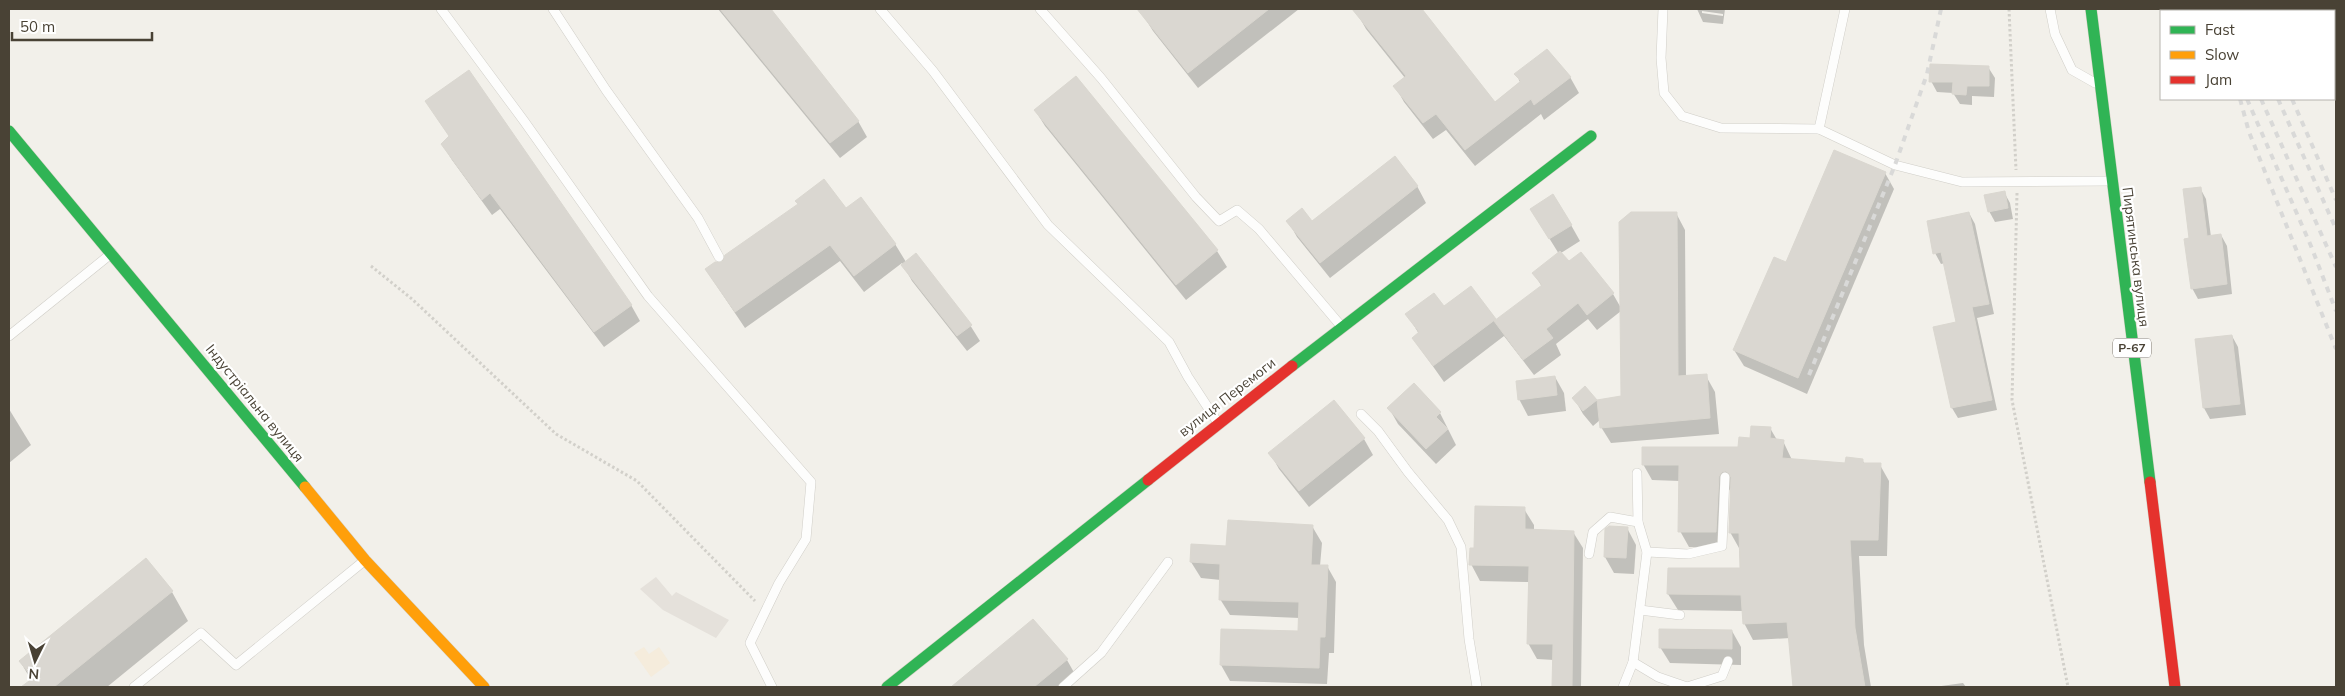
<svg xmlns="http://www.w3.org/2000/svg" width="2345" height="696" viewBox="0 0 2345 696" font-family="Mulish,sans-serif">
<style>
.commercial{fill:#f5ecdc}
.industrial{fill:#e5e1db}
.shadow{fill:#0003;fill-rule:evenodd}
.building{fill:#dad7d1;stroke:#dad7d0}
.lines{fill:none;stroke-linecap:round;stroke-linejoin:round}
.lane-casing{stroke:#d0cec8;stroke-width:10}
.fast-casing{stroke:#d2cec1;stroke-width:12}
.slow-casing{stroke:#d2cec1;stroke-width:12}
.jam-casing{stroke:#d2cec1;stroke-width:12}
.path{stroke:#d2d0ca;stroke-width:3;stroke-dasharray:2.5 2.5;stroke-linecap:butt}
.lane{stroke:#fdfdfc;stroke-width:9}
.fast{stroke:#30b455;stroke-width:11}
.slow{stroke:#ff9f0a;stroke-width:11}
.jam{stroke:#e5322d;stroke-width:11}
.rail{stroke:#d9d9d8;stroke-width:4;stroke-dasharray:6 6;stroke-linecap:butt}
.labels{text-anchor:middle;stroke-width:4.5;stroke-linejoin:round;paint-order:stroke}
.shield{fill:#fff;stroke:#807b72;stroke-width:1}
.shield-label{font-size:12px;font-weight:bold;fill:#494235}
.street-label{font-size:14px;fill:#494235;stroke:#fff}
</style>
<rect width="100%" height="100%" fill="#f2f0ea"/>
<polygon class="commercial" points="644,647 649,654 659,647 670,663 651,677 634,653"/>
<polygon class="industrial" points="656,577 672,596 676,592 729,620 716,638 663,610 640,589"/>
<g class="shadow">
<polygon points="718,9 769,9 858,121 867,137 840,158"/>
<polygon points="1151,9 1299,9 1198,88 1153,31 1143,15"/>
<polygon points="1363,9 1420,9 1494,103 1520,82 1516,74 1570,77 1579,93 1544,120 1541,114 1475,166 1446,130 1433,139 1404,102 1395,86 1405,78 1366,29 1357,13"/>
<path d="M1697 9H1725L1723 24 1703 22ZM1702 11 1723 14V16L1702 13Z"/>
<polygon points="2334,27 2336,27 2335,79 2334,78"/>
<polygon points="1988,67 1995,78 1994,97 1972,96 1972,105 1960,104 1953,93 1937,92 1931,81"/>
<polygon points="1076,77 1217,251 1227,267 1186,300 1045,126 1035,110"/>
<polygon points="436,117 631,305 640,321 604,347 500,209 492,215 452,160 442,144 450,137"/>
<polygon points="1885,173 1894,189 1807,394 1744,366 1734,350 1787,264"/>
<polygon points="1417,186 1426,203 1330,278 1297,237 1288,221 1312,223"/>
<polygon points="2200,188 2206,199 2211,237 2221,235 2227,246 2232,294 2198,299 2192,288 2191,239"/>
<polygon points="2004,192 2010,203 2013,219 1995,222 1989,211"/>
<polygon points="846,210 895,244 906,262 970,325 980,341 967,351 912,281 902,263 864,292 840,261 745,328 706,270"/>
<polygon points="1676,213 1685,230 1686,377 1706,376 1715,392 1719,434 1611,443 1601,427 1600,420 1593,426 1583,414 1574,398 1585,388 1596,401 1622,397 1621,311 1597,330 1588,319 1556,344 1561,355 1534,375 1504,336 1444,382 1413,338 1419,334 1407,314 1444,308 1496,321 1542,287 1534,273 1559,254 1541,225 1571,225 1580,241 1561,253 1569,263 1581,254 1613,294 1621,308"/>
<polygon points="1969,213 1975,224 1994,314 1977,318 1997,410 1958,418 1952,408 1958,323 1945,263 1941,264 1935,253"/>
<polygon points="2232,336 2238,347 2246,415 2210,419 2204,408 2196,340"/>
<polygon points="1555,377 1564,393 1566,411 1528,416 1519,399"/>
<polygon points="1413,385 1440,413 1456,445 1436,464 1398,424 1389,408"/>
<polygon points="9,409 31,445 9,463"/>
<polygon points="1770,428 1777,440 1783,441 1792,460 1846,464 1862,460 1865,464 1880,465 1889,481 1887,556 1859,556 1864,645 1871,687 1795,687 1790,638 1753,640 1744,623 1743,611 1678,610 1668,594 1741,570 1739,548 1730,532 1731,488 1727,493 1725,548 1689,547 1680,531 1680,481 1652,480 1643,464 1739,449"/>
<polygon points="1364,439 1373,455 1309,507 1279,469 1270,453"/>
<polygon points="1524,509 1534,525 1534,531 1573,532 1583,548 1581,687 1553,687 1554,660 1537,659 1528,643 1529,582 1480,581 1471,564 1475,549"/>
<polygon points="1312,526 1322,543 1320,566 1327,566 1336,582 1334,653 1329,653 1327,684 1230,681 1221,665 1300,633 1300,618 1230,615 1220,599 1221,580 1201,578 1191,562 1227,548"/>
<polygon points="1627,528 1636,545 1634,574 1614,573 1605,557"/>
<polygon points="172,592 188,621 107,687 23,687 31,680 20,661"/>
<polygon points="1033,621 1067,660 1076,676 1063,687 954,687"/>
<polygon points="1732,631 1741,647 1741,665 1670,663 1660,647"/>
<polygon points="1963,683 1966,687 1934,687"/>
</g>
<g class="building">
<polygon points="720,9 771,9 859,121 830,143"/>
<polygon points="1137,9 1269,9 1188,73"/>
<polygon points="1352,9 1422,9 1495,102 1521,81 1514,74 1547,49 1571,77 1534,105 1531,99 1465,150 1436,114 1423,123 1393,86 1406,76"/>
<polygon points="1930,64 1989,66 1989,86 1967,86 1966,95 1952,94 1953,82 1929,82"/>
<polygon points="469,70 632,305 594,332 490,193 482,200 441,144 449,136 425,101"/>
<polygon points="1076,76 1218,250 1176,285 1034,110"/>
<polygon points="1834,150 1886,172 1798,378 1733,350 1774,257 1786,262"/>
<polygon points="1395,156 1418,186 1320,263 1286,221 1302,208 1312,221"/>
<polygon points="824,179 846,208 861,197 896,244 854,276 830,245 735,312 705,269 715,262 722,262 725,255 798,204 795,201"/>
<polygon points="2201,187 2207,236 2221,234 2227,284 2191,289 2184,239 2189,238 2183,189"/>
<polygon points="2005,191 2008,208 1988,212 1984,195"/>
<polygon points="1553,194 1572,225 1549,239 1530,209"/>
<polygon points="1631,212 1677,212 1678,376 1707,374 1710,418 1600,428 1597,400 1621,396 1619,222"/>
<polygon points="1969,212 1989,304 1972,307 1992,400 1951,408 1933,327 1956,322 1941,252 1933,254 1927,221"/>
<polygon points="1560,251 1569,261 1581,252 1614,293 1587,315 1578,303 1546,329 1553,338 1523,360 1494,321 1542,285 1532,273"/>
<polygon points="916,253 972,325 957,336 901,265"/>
<polygon points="1471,286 1496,319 1433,366 1412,338 1419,332 1405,314 1434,293 1444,306"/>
<polygon points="2232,335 2240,404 2203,408 2195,339"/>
<polygon points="1555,376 1557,395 1518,400 1516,381"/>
<polygon points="1414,383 1441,412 1436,417 1448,429 1426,449 1387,408"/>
<polygon points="1585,386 1597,400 1583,411 1572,398"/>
<polygon points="1334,400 1365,438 1299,491 1268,453"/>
<polygon points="1751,426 1771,427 1770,438 1784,440 1782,458 1845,463 1846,457 1863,459 1863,463 1881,463 1878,540 1850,540 1855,628 1865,687 1793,687 1787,622 1743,624 1741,595 1667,594 1668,568 1740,568 1739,533 1729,533 1731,477 1726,471 1722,472 1719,476 1716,532 1678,532 1679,465 1642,465 1642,447 1738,447 1739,437 1750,438"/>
<polygon points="1475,506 1525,507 1525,529 1574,531 1572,687 1552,687 1553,644 1527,644 1529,566 1469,565 1470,548 1474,548"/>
<polygon points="1228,520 1313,525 1311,565 1328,565 1325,637 1320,637 1319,668 1220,665 1221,629 1298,631 1299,602 1219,600 1220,564 1190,562 1191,544 1226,546"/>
<polygon points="1609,526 1628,527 1626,558 1604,557 1605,529"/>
<polygon points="146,558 173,591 54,687 21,687 33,678 19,661"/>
<polygon points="1033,619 1068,659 1034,687 951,687"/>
<polygon points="1659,629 1732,630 1732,649 1659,648"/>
</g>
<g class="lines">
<defs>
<g id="lane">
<polyline points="441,9 524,121 648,296 811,482 806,539 779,583 750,643 772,687"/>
<polyline points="553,9 606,90 698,218 719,257"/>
<polyline points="880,9 933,71 1048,225 1169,342 1188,377 1218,423"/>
<polyline points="1040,9 1101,78 1196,197 1219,221 1237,210 1259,229 1341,326"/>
<polyline points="1663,9 1661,58 1664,93 1682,116 1721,128 1819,129"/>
<polyline points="1845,9 1819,129 1895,165 1962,182 2111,181"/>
<polyline points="2050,9 2055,34 2072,70 2095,83"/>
<polyline points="9,336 112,253"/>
<polyline points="1361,414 1378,431 1408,472 1448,520 1461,547 1469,639 1477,687"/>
<polyline points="1647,552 1688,554 1722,546 1725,477"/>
<polyline points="1589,554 1593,532 1610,517 1638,522"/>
<polyline points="1640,610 1680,615"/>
<polyline points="1633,662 1658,677 1687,687 1722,676 1728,661"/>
<polyline points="134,687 201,633 236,665 364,561"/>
<polyline points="1063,687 1101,653 1168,562"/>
<polyline points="1623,687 1633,662 1647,552 1638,522 1637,473"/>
</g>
<g id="fast">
<polyline points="2091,9 2150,482"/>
<polyline points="9,131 305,487"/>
<polyline points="1292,366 1591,136"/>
<polyline points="887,687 1148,480"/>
</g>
<polyline id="slow" points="305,487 365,560 484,687"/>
<g id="jam">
<polyline points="1148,480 1292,366"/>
<polyline points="2150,482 2175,687"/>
</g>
</defs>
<use href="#lane" class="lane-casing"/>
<use href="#fast" class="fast-casing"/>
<use href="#slow" class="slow-casing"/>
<use href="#jam" class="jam-casing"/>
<g class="path">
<polyline points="2009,9 2016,170"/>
<polyline points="2017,193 2012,400 2068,687"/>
<polyline points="371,266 412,299 556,434 637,481 755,601"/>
</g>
<use href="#lane" class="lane"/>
<use href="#fast" class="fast"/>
<use href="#slow" class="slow"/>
<use href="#jam" class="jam"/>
<g class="rail">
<polyline points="2209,9 2210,11"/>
<polyline points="2219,9 2220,11"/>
<polyline points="2234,9 2235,11"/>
<polyline points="2248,9 2249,11"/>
<polyline points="2240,99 2249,132 2336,349"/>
<polyline points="2247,99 2311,246 2336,311"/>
<polyline points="2261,99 2336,267"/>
<polyline points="2278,99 2336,229"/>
<polyline points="2292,99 2336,200"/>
<polyline points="1809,375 1895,165 1927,74 1941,9"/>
</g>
</g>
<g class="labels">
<rect class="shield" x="2113" y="338.5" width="38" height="19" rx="4"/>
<g class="shield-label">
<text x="2132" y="352">Р-67</text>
</g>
<g class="street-label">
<text transform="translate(2136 257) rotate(83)" y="5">Пирятинська вулиця</text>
<text transform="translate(1227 397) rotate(-38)" y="5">вулиця Перемоги</text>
<text transform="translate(255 403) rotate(51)" y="5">Індустріальна вулиця</text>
</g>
</g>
<rect width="2345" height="696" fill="none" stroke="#494235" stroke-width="20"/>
<rect x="2160" y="10" width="175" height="90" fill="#ffffff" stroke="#b6b3ae"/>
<rect x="2170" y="26" width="25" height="8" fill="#30b455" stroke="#b6b3ae"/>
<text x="2205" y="35" font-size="15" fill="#494235">Fast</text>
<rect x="2170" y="51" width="25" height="8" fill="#ff9f0a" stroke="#b6b3ae"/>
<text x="2205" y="60" font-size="15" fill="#494235">Slow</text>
<rect x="2170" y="76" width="25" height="8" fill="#e5322d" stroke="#b6b3ae"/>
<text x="2205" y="85" font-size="15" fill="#494235">Jam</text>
<g transform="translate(35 661) rotate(185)" stroke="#ffffff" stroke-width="4" paint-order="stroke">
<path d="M0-4L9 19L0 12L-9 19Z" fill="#494235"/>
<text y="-8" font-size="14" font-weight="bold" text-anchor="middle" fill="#494235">N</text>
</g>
<path d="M12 32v8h140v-8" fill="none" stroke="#494235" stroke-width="2.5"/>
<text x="20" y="32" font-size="15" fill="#494235" stroke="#ffffff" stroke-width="4" paint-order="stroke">50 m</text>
</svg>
